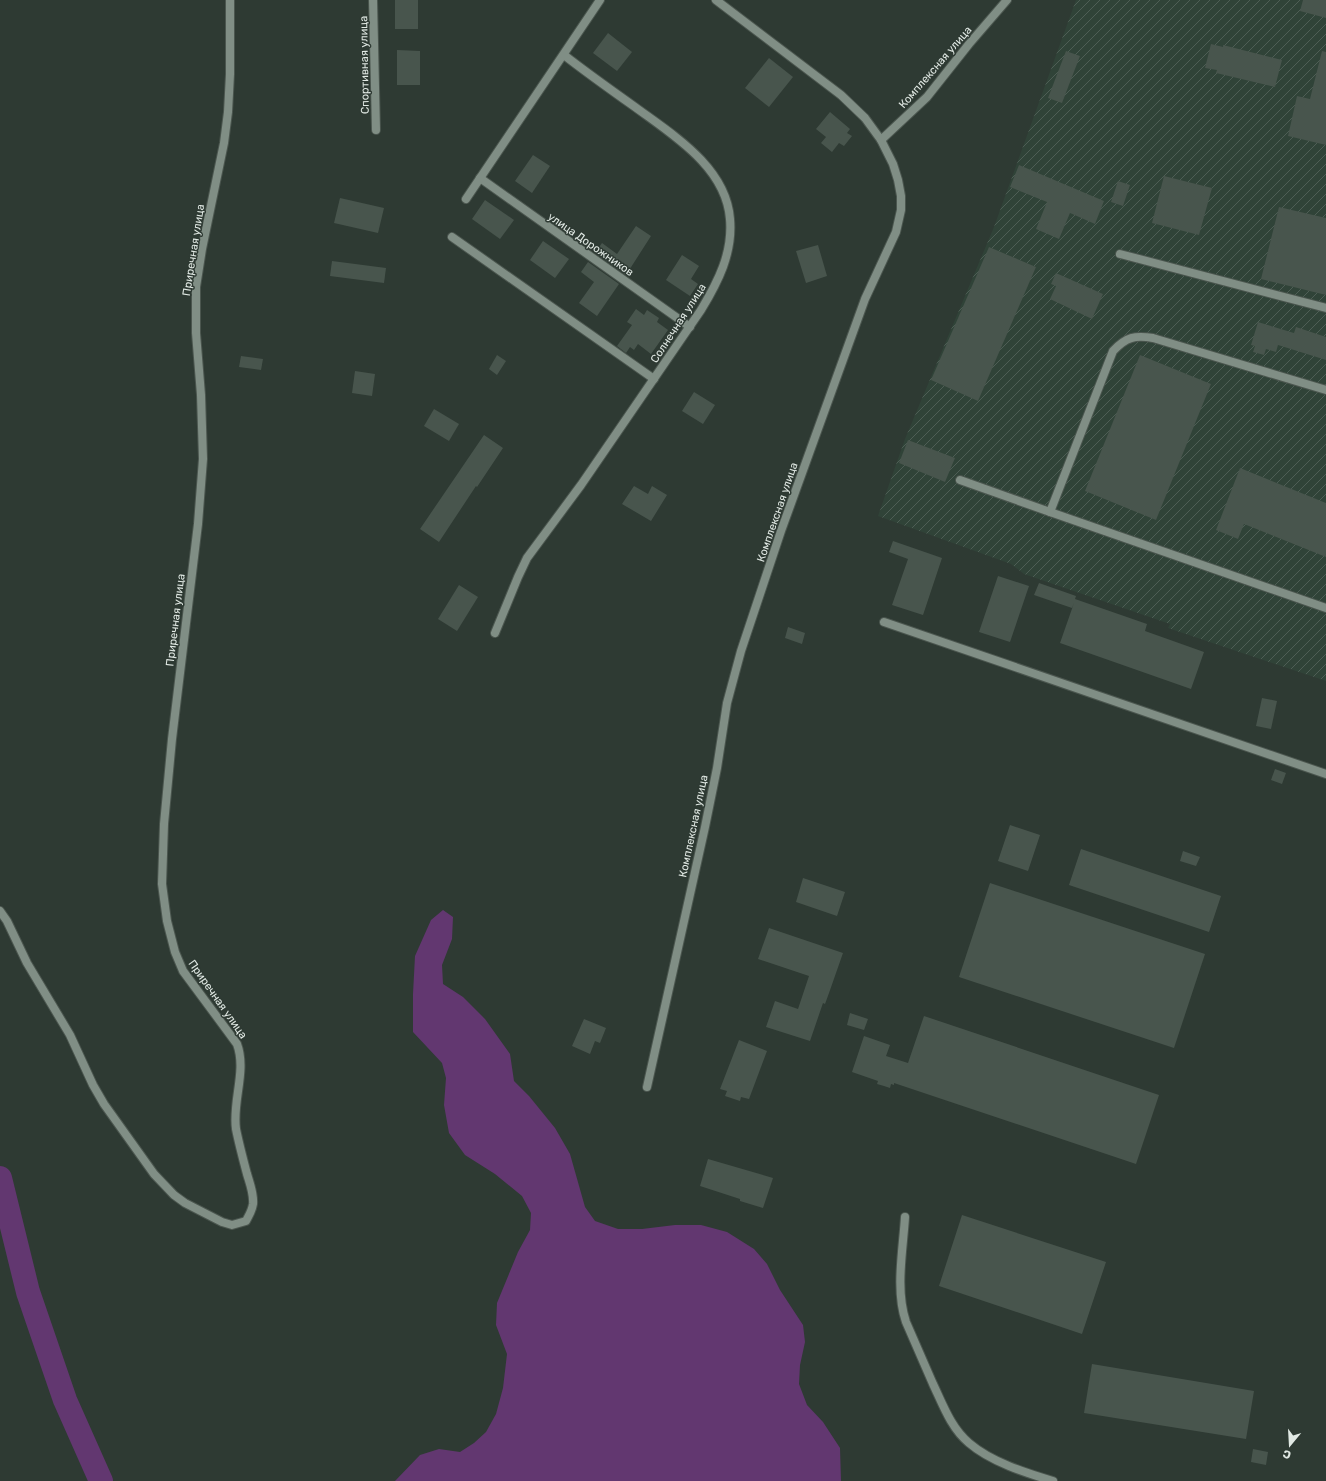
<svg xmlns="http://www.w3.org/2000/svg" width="1326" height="1481" viewBox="0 0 1326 1481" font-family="Rubik,sans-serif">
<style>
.industrial{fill:url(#industrial-furrows)}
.water{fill:#623770}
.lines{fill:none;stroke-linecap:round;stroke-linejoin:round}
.river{stroke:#623770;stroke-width:24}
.building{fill:#48554d}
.lane-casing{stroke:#4b564f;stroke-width:10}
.street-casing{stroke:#4b564f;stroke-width:10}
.lane{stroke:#808e85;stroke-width:8}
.street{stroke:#808e85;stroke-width:8}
.labels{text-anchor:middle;stroke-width:3;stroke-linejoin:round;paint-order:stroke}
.street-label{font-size:11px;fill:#e1e9e4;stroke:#2e3a33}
</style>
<defs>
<pattern id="industrial-furrows" width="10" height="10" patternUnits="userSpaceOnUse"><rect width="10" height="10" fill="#304338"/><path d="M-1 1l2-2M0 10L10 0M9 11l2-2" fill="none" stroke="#4e5e55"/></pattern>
</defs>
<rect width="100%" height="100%" fill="#2e3a33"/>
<polygon class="industrial" points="1076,0 1326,0 1326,681 1168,628 1170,624 1024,574 1011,564 878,516 905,439 994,227"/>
<polygon class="water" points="443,910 453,917 452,939 442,965 443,984 463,997 485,1019 510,1054 514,1081 529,1096 555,1128 570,1154 585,1207 595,1221 618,1229 642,1229 675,1225 701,1225 727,1232 754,1249 767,1264 780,1290 803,1325 805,1342 800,1365 799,1384 807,1405 823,1422 840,1448 841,1481 395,1481 420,1455 439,1449 460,1452 474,1443 486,1432 496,1414 503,1388 507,1354 496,1325 497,1303 518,1252 530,1230 531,1213 522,1196 495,1174 465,1155 449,1133 444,1105 446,1078 442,1063 413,1032 413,994 415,956 431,920"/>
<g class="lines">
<polyline class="river" points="0,1178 28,1292 65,1400 101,1481"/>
</g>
<g class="building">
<rect x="395" y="0" width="23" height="29"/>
<polygon points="1303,0 1326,0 1326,18 1300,11"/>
<polygon points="608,33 632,52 617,71 593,53"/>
<polygon points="1211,44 1223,47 1223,45 1282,60 1275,87 1216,73 1217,70 1205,68"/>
<polygon points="397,50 420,51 420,85 397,85"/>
<polygon points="1066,51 1080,56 1062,103 1048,98"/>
<polygon points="1322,51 1326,52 1326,145 1288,136 1297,96 1310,99"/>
<polygon points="769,58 793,77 769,107 745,88"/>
<polygon points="830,112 850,129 847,133 852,136 844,146 839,143 832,152 821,143 826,137 816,129"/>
<polygon points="533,155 550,166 532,193 515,181"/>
<polygon points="1019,165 1104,201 1095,224 1070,213 1059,239 1036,229 1047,202 1010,187"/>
<polygon points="1164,176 1212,188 1199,235 1152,223"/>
<polygon points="1118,181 1130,185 1123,206 1111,202"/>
<polygon points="340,198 384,208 378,233 334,223"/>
<polygon points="485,200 514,220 500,239 472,219"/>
<polygon points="1279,207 1326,218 1326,295 1261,279"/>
<polygon points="636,226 651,236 626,275 595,253 602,243 617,254"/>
<polygon points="543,241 569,259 555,278 530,260"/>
<polygon points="818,245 827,276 806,283 796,251"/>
<polygon points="989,247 1036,267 978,401 931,380"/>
<polygon points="682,255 699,266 691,279 698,284 690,296 666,280"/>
<polygon points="332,261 386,268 384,283 330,276"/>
<polygon points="588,262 619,284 597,316 579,303 594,282 581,272"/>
<polygon points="1056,273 1103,294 1092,319 1050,299 1056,286 1051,284"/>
<polygon points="636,309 644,315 647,310 659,318 657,322 668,330 651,354 638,344 634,350 630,347 626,353 617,346 632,325 627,322"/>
<polygon points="1258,322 1294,333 1296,327 1326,337 1326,360 1278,345 1276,352 1266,349 1264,355 1253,352 1255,346 1251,345"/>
<polygon points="497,355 506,361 497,375 489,369"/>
<polygon points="1140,355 1211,384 1156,520 1085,491"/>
<polygon points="241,356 263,359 261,370 239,367"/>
<polygon points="355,371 375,374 372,396 352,393"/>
<polygon points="694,392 715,405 703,424 682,411"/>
<polygon points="434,409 459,424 449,441 424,426"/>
<polygon points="484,435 503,448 477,487 476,486 439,542 420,529"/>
<polygon points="908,440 955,458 945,482 899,463"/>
<polygon points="1240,468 1326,503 1326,557 1244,524 1238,539 1216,530"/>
<polygon points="634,486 648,494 652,486 667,495 651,521 622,504"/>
<polygon points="893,541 942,558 923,615 892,605 908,559 889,552"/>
<polygon points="998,576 1029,586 1010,642 979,632"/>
<polygon points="1039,583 1076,596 1075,599 1147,624 1145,631 1204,652 1191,689 1060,643 1074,603 1072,608 1034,595"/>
<polygon points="459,585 478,597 457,631 438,619"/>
<polygon points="788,627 805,633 802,644 785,638"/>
<polygon points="1262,698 1277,701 1271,729 1256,726"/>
<polygon points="1275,769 1286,773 1282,784 1271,780"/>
<polygon points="1010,825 1040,835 1028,871 998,861"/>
<polygon points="1081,849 1221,896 1209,932 1069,885"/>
<polygon points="1183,851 1200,857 1196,866 1180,861"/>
<polygon points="803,878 845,892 837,916 796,902"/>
<polygon points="990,883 1205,954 1174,1048 959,977"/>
<polygon points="769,928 843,953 829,993 825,1004 823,1003 810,1041 766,1027 775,1001 798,1009 809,976 758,959"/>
<polygon points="850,1013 868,1019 864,1030 847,1025"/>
<polygon points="924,1016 1159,1095 1136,1164 894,1083 894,1085 891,1084 890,1088 884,1086 877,1084 878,1081 852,1072 864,1036 890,1045 886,1056 908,1063"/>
<polygon points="584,1019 606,1028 600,1043 595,1041 590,1054 572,1046"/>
<polygon points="739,1040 767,1051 749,1099 741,1097 740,1101 725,1096 727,1091 720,1089"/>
<polygon points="708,1159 773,1178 763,1208 740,1201 740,1199 700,1186"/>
<polygon points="962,1215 1106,1262 1082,1334 939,1286"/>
<polygon points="1092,1364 1254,1391 1246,1439 1084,1413"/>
<polygon points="1253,1449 1268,1452 1266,1465 1251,1462"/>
</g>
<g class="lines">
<defs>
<g id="lane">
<polyline points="452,237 654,379"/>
<polyline points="1120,254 1326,308"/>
<polyline points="960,480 1050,512 1326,608"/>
<path d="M1050 512 1113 351C1126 337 1135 335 1153 338L1326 390"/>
<polyline points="884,622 1326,774"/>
<path d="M905 1217C903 1250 895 1290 906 1322 915 1343 924 1363 933 1384 943 1405 951 1428 969 1443 991 1462 1026 1473 1053 1481"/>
</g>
<g id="street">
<polyline points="373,0 376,130"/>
<polyline points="716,0 841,95 865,118 881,140"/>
<polyline points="480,178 690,327"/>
<polyline points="466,199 600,0"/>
<path d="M495 633 518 577 527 558 581 485 701 310C718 282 733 253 730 219 726 167 673 135 635 107 611 90 587 73 564 55"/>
<path d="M0 911 7 921 27 963 70 1035 93 1085 104 1104 154 1174 174 1195 185 1203 222 1222 232 1225 246 1221C249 1215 252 1211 253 1204 254 1194 250 1184 247 1174 243 1159 239 1144 236 1129 232 1101 247 1071 237 1044L183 971 175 952 167 921 162 884 164 824 172 739 198 524 203 459 201 395 196 333V287L202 249 224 143 228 112 230 74V0"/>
<polyline points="647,1087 705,827 717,768 727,703 741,651 781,531 865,299 896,232 901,210 901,196 898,180 893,164 881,140 927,97 969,44 1007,0"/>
</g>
</defs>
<use href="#lane" class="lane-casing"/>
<use href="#street" class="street-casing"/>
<use href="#lane" class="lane"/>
<use href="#street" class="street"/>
</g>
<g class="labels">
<g class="street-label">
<text transform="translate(364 65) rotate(-91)" y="4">Спортивная улица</text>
<text transform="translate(935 67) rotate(-49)" y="4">Комплексная улица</text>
<text transform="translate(591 244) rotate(35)" y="4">улица Дорожников</text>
<text transform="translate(193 250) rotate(-81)" y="4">Приречная улица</text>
<text transform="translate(678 323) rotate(-57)" y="4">Солнечная улица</text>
<text transform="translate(777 512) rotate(-71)" y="4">Комплексная улица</text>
<text transform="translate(175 620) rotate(-83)" y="4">Приречная улица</text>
<text transform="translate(693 826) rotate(-78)" y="4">Комплексная улица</text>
<text transform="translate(218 999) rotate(55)" y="4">Приречная улица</text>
</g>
</g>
<g transform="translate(1290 1445) rotate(198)" stroke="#2e3a33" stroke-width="3" paint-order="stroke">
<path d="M0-3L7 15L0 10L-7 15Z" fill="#e1e9e4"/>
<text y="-6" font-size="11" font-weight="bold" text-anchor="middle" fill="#e1e9e4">С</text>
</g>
</svg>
